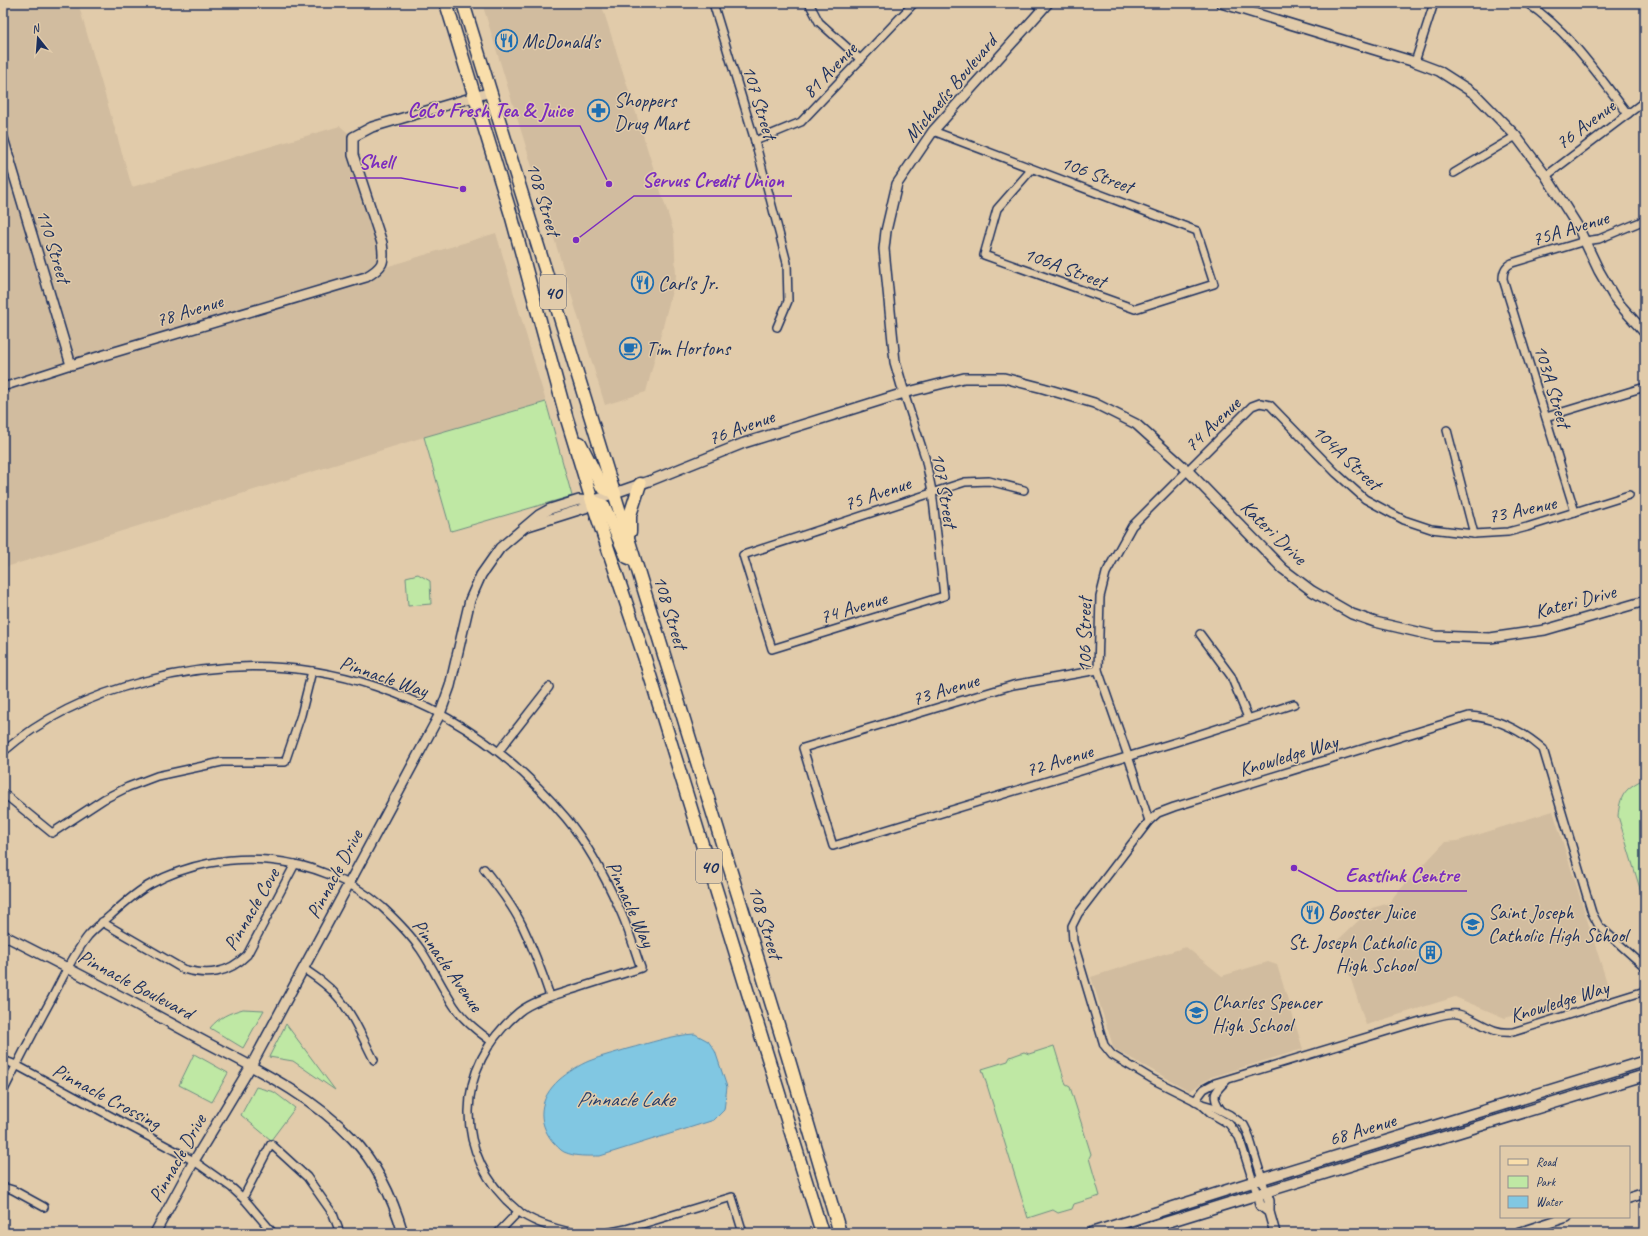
<svg xmlns="http://www.w3.org/2000/svg" width="1648" height="1236" viewBox="0 0 1648 1236" font-family="Caveat,sans-serif">
<style>
.built{fill:#d1bc9f}
.green{fill:#bfe8a4;stroke:#6d8c81}
.water{fill:#81c7e2;stroke:#588aad}
.lines{fill:none;stroke-linecap:round;stroke-linejoin:round}
.minor-casing{stroke:#1b2f5e;stroke-width:10}
.tertiary-casing{stroke:#1b2f5e;stroke-width:12}
.secondary-casing{stroke:#1b2f5e;stroke-width:13}
.primary-casing{stroke:#1b2f5e;stroke-width:15}
.minor{stroke:#e1cbaa;stroke-width:7}
.tertiary{stroke:#e1cbaa;stroke-width:9}
.secondary{stroke:#e1cbaa;stroke-width:10}
.primary{stroke:#f9deab;stroke-width:12}
.labels{text-anchor:middle;stroke-width:3;stroke-linejoin:round;paint-order:stroke}
.shield{fill:#e1cbaa;stroke:#565e75;stroke-width:1}
.shield-label{font-size:19px;font-weight:bold;fill:#1b2f5e}
.poi-label{font-size:20px;fill:#1b2f5e;stroke:#e1cbaa;text-anchor:start}
.street-label{font-size:20px;fill:#1b2f5e;stroke:#e1cbaa}
.water-label{font-size:21px;font-style:italic;fill:#253e6b;stroke:#e1cbaa}
.leader{fill:none;stroke:#7b2cbf;stroke-width:1.5}
.callout-dot{fill:#7b2cbf;stroke:#e1cbaa;stroke-width:1.5}
.callout-label{font-size:21px;text-anchor:middle;font-weight:bold;fill:#7b2cbf;stroke:#e1cbaa;stroke-width:3;stroke-linejoin:round;paint-order:stroke}
</style>
<rect width="100%" height="100%" fill="#e1cbaa"/>
<filter id="ink" filterUnits="userSpaceOnUse"><feTurbulence type="fractalNoise" baseFrequency=".025" numOctaves="2"/><feDisplacementMap in="SourceGraphic" scale="8" xChannelSelector="R" yChannelSelector="G"/><feConvolveMatrix kernelMatrix="1 2 1 2 8 2 1 2 1" color-interpolation-filters="sRGB"/></filter>
<g filter="url(#ink)">
<g class="built">
<polygon points="3,3 78,3 132,187 340,126 353,137 353,155 382,243 379,269 496,233 546,402 424,437 3,568"/>
<polygon points="482,3 601,3 674,233 676,276 646,392 605,405"/>
<polygon points="1553,811 1608,986 1505,1018 1455,997 1366,1025 1338,940 1372,908 1390,903 1394,896 1445,842 1458,841"/>
<polygon points="1186,947 1222,976 1268,962 1277,965 1303,1049 1211,1077 1190,1091 1114,1049 1091,977"/>
</g>
<g class="green">
<polygon points="546,402 572,496 451,531 424,437"/>
<polygon points="418,574 430,581 431,604 408,606 406,577"/>
<path d="M1642 780H1645V905L1618 816C1620 796 1624 789 1642 780Z"/>
<path d="M243 1009 264 1010 243 1048 210 1028C219 1017 229 1013 243 1009Z"/>
<polygon points="286,1024 335,1090 293,1061 269,1057"/>
<polygon points="1054,1046 1066,1085 1070,1087 1091,1154 1089,1158 1100,1196 1074,1204 1072,1209 1058,1213 1053,1210 1028,1218 982,1069 1008,1061 1010,1057 1024,1052 1029,1054"/>
<polygon points="194,1054 228,1073 212,1102 179,1085"/>
<polygon points="256,1087 274,1092 295,1108 271,1140 241,1115"/>
</g>
<path class="water" d="M695 1034 708 1041 715 1051 727 1087 724 1110 714 1120 600 1156C588 1156 575 1157 564 1152 560 1150 556 1145 553 1142 536 1121 539 1098 559 1080 567 1073 579 1065 589 1061 601 1056 615 1053 627 1049 650 1043 672 1035 695 1034Z"/>
<g class="lines">
<defs>
<g id="minor">
<polyline points="713,3 755,141 787,263 788,301 777,327"/>
<polyline points="809,3 819,22 861,60"/>
<polyline points="1035,3 1042,9"/>
<path d="M1527 3C1570 32 1597 74 1628 114"/>
<polyline points="1415,62 1434,3"/>
<polyline points="933,131 1197,231 1214,284 1135,309 984,255 997,209 1032,169"/>
<polyline points="755,141 801,122 914,3"/>
<polyline points="1454,173 1516,136"/>
<polyline points="1546,176 1645,101"/>
<polyline points="3,387 71,365"/>
<polyline points="904,393 925,457 932,491 944,596 772,649 743,555 965,482 989,481 1024,490"/>
<polyline points="1546,417 1645,387"/>
<polyline points="1447,430 1474,534"/>
<path d="M1575 512 1503 279C1503 271 1505 266 1512 263L1585 241 1599 239 1645 220"/>
<polyline points="1200,634 1231,676 1248,718"/>
<polyline points="1098,670 1013,685 803,748 833,846 1176,742 1294,704"/>
<polyline points="499,751 549,687"/>
<path d="M3 752C43 717 94 694 145 681 304 639 461 692 566 818 586 842 606 879 619 908 628 927 634 948 641 968 620 975 599 981 578 988 559 994 534 1000 519 1012 453 1067 452 1156 518 1211 533 1223 556 1229 574 1233"/>
<polyline points="3,793 52,833 104,799 128,787 157,776 222,762 285,762 301,715 312,671"/>
<polyline points="1149,821 1128,756 1098,670 1100,597 1106,573 1132,526 1252,406 1260,403 1270,405 1336,473 1365,499 1404,520 1431,529 1474,534 1508,532 1527,527 1629,495"/>
<path d="M484 869C498 887 512 905 522 925 533 948 542 972 550 996"/>
<path d="M102 922 183 969C207 976 228 974 247 955L295 864"/>
<path d="M304 969C316 977 328 985 337 996 353 1014 363 1039 374 1060"/>
<polyline points="3,1060 16,1065 194,1161 232,1188 246,1201 273,1233"/>
<path d="M3 1092C19 1060 35 1029 52 998 63 977 73 955 88 936 95 928 103 922 111 915 123 904 136 892 151 884 224 844 320 853 382 907 396 920 410 934 421 950 433 968 442 988 454 1006 463 1020 477 1031 491 1041"/>
<path d="M1195 1101 1204 1089 1215 1083 1427 1019C1437 1017 1448 1012 1458 1014 1479 1019 1490 1035 1513 1032L1645 991"/>
<polyline points="1202,1105 1212,1114 1229,1124 1239,1137 1257,1194"/>
<path d="M1221 1110C1211 1096 1214 1092 1226 1081"/>
<polyline points="3,1187 13,1190 44,1207"/>
<path d="M1266 1192 1248 1133 1244 1125 1230 1115 1216 1108 1202 1104 1154 1080 1112 1055 1104 1045 1073 941 1072 926 1078 914 1149 821 1158 813 1174 807 1469 716C1498 718 1521 730 1543 749L1592 913 1599 926 1645 967"/>
<polyline points="243,1198 271,1144 307,1177 333,1214 340,1233"/>
<polyline points="498,1233 519,1211"/>
<polyline points="606,1233 626,1229 732,1197 743,1233"/>
</g>
<g id="tertiary">
<polyline points="1221,3 1415,62 1439,71 1475,94 1516,136 1546,176 1578,227 1599,271 1614,297 1621,306 1645,333"/>
<path d="M3 138 71 365 366 277C383 267 385 263 382 243L353 155V137L372 127 491 92"/>
<polyline points="904,393 895,362 884,249 886,231 897,184 933,131 1048,3"/>
<polyline points="528,526 585,508 592,501"/>
<path d="M3 935C69 968 134 1003 198 1038 252 1067 309 1093 352 1138 377 1164 393 1199 403 1233"/>
<polyline points="1266,1192 1269,1201 1269,1212"/>
<polyline points="1257,1194 1260,1205 1269,1212 1275,1233"/>
<polyline points="1629,1198 1645,1193"/>
<polyline points="155,1233 194,1161 251,1066 440,714 450,686 470,600 481,575 500,548 539,515 550,509 579,500 592,501 652,480 744,443 904,393 964,378 1004,378 1043,388 1094,403 1136,424 1187,470 1283,569 1312,591 1352,614 1375,622 1435,636 1490,638 1545,630 1645,601"/>
<polyline points="1518,1233 1567,1217"/>
</g>
<g id="secondary">
<polyline points="1091,1233 1262,1179 1645,1061"/>
<polyline points="1132,1233 1645,1075"/>
</g>
<g id="primary">
<polyline points="446,3 512,218 566,416 592,501 644,656 822,1233"/>
<polyline points="463,3 788,1057 840,1233"/>
<polyline points="580,443 602,487 615,493"/>
<polyline points="592,501 604,506 627,557 632,559"/>
<polyline points="630,532 630,515 640,484"/>
</g>
</defs>
<use href="#minor" class="minor-casing"/>
<use href="#tertiary" class="tertiary-casing"/>
<use href="#secondary" class="secondary-casing"/>
<use href="#primary" class="primary-casing"/>
<use href="#minor" class="minor"/>
<use href="#tertiary" class="tertiary"/>
<use href="#secondary" class="secondary"/>
<use href="#primary" class="primary"/>
</g>
</g>
<defs>
<symbol id="restaurant-ring" viewBox="-11 -11 22 22"><circle r="9.5" fill="#e1cbaa" stroke="#1f6fb2" stroke-width="1.5"/><path d="M-5-6h1v4h1v-4h1v4h1v-4h1v5L-1.5 .5V6h-2V.5L-5-1ZM5-6V6H3V1.5H1.5Q1.5-4 5-6Z" fill="#1f6fb2"/></symbol>
<symbol id="pharmacy-ring" viewBox="-11 -11 22 22"><circle r="9.5" fill="#e1cbaa" stroke="#1f6fb2" stroke-width="1.5"/><path d="M-2-6h4v4h4v4h-4v4h-4v-4h-4v-4h4Z" fill="#1f6fb2"/></symbol>
<symbol id="cafe-ring" viewBox="-11 -11 22 22"><circle r="9.5" fill="#e1cbaa" stroke="#1f6fb2" stroke-width="1.5"/><path d="M-5.5-4.5H6V0H3Q3 3.5 0 3.5H-2.5Q-5.5 3.5-5.5 0ZM3-3.2v2h1.7v-2ZM-6 4.5H4V6H-6Z" fill="#1f6fb2"/></symbol>
<symbol id="school-ring" viewBox="-11 -11 22 22"><circle r="9.5" fill="#e1cbaa" stroke="#1f6fb2" stroke-width="1.5"/><path d="M0-5L7-2L0 1L-7-2ZM-4 1L0 2.5L4 1V4Q0 6-4 4Z" fill="#1f6fb2"/></symbol>
<symbol id="building-ring" viewBox="-11 -11 22 22"><circle r="9.5" fill="#e1cbaa" stroke="#1f6fb2" stroke-width="1.5"/><path d="M-4-6H4V6H1V3H-1V6H-4ZM-2.5-4.3h1.7v1.8h-1.7ZM.8-4.3h1.7v1.8H.8ZM-2.5-1h1.7V.8h-1.7ZM.8-1h1.7V.8H.8Z" fill="#1f6fb2"/></symbol>
</defs>
<g fill-rule="evenodd">
<use href="#restaurant-ring" x="494" y="28" width="25" height="25"/>
<use href="#pharmacy-ring" x="586" y="98" width="25" height="25"/>
<use href="#restaurant-ring" x="630" y="270" width="25" height="25"/>
<use href="#cafe-ring" x="618" y="336" width="25" height="25"/>
<use href="#restaurant-ring" x="1300" y="900" width="25" height="25"/>
<use href="#school-ring" x="1460" y="912" width="25" height="25"/>
<use href="#building-ring" x="1418" y="940" width="25" height="25"/>
<use href="#school-ring" x="1184" y="1000" width="25" height="25"/>
</g>
<g class="labels">
<g class="shield">
<rect x="540" y="275" width="26" height="34" rx="3"/>
<rect x="696" y="849" width="26" height="34" rx="3"/>
</g>
<g class="shield-label">
<text x="553" y="299">40</text>
<text x="709" y="873">40</text>
</g>
<g class="poi-label">
<text x="522" y="48">McDonald's</text>
<text x="614" y="107">Shoppers<tspan x="614" dy="23">Drug Mart</tspan></text>
<text x="658" y="290">Carl's Jr.</text>
<text x="646" y="355">Tim Hortons</text>
<text x="1328" y="919">Booster Juice</text>
<text x="1488" y="919">Saint Joseph<tspan x="1488" dy="23">Catholic High School</tspan></text>
<text x="1416" y="949" text-anchor="end">St. Joseph Catholic<tspan x="1416" dy="23">High School</tspan></text>
<text x="1212" y="1009">Charles Spencer<tspan x="1212" dy="23">High School</tspan></text>
</g>
<g class="street-label">
<text transform="translate(829 70) rotate(-46)" y="7">81 Avenue</text>
<text transform="translate(950 88) rotate(-50)" y="7">Michaelis Boulevard</text>
<text transform="translate(760 102) rotate(73)" y="7">107 Street</text>
<text transform="translate(1585 124) rotate(-37)" y="7">76 Avenue</text>
<text transform="translate(1097 174) rotate(20)" y="7">106 Street</text>
<text transform="translate(544 199) rotate(73)" y="7">108 Street</text>
<text transform="translate(1570 228) rotate(-17)" y="7">75A Avenue</text>
<text transform="translate(54 246) rotate(73)" y="7">110 Street</text>
<text transform="translate(1065 267) rotate(20)" y="7">106A Street</text>
<text transform="translate(189 310) rotate(-17)" y="7">78 Avenue</text>
<text transform="translate(1553 386) rotate(73)" y="7">103A Street</text>
<text transform="translate(1212 424) rotate(-44)" y="7">74 Avenue</text>
<text transform="translate(741 427) rotate(-20)" y="7">76 Avenue</text>
<text transform="translate(1347 457) rotate(43)" y="7">104A Street</text>
<text transform="translate(945 490) rotate(80)" y="7">107 Street</text>
<text transform="translate(877 493) rotate(-19)" y="7">75 Avenue</text>
<text transform="translate(1522 509) rotate(-12)" y="7">73 Avenue</text>
<text transform="translate(1274 532) rotate(44)" y="7">Kateri Drive</text>
<text transform="translate(1575 601) rotate(-15)" y="7">Kateri Drive</text>
<text transform="translate(853 607) rotate(-17)" y="7">74 Avenue</text>
<text transform="translate(671 612) rotate(73)" y="7">108 Street</text>
<text transform="translate(1084 635) rotate(-90)" y="7">106 Street</text>
<text transform="translate(384 676) rotate(19)" y="7">Pinnacle Way</text>
<text transform="translate(945 689) rotate(-17)" y="7">73 Avenue</text>
<text transform="translate(1288 755) rotate(-17)" y="7">Knowledge Way</text>
<text transform="translate(1059 760) rotate(-17)" y="7">72 Avenue</text>
<text transform="translate(334 874) rotate(-62)" y="7">Pinnacle Drive</text>
<text transform="translate(631 904) rotate(66)" y="7">Pinnacle Way</text>
<text transform="translate(251 909) rotate(-60)" y="7">Pinnacle Cove</text>
<text transform="translate(766 922) rotate(73)" y="7">108 Street</text>
<text transform="translate(448 965) rotate(55)" y="7">Pinnacle Avenue</text>
<text transform="translate(136 984) rotate(28)" y="7">Pinnacle Boulevard</text>
<text transform="translate(1559 1001) rotate(-17)" y="7">Knowledge Way</text>
<text transform="translate(107 1096) rotate(28)" y="7">Pinnacle Crossing</text>
<text transform="translate(1362 1129) rotate(-17)" y="7">68 Avenue</text>
<text transform="translate(177 1158) rotate(-61)" y="7">Pinnacle Drive</text>
</g>
<g class="water-label">
<text x="625" y="1106">Pinnacle Lake</text>
</g>
</g>
<path class="leader" d="M609 184L580 126H399M463 189L401 178H350M576 240L634 196H792M1294 868L1337 891H1467"/>
<g class="callout-dot">
<circle cx="609" cy="184" r="4"/>
<circle cx="463" cy="189" r="4"/>
<circle cx="576" cy="240" r="4"/>
<circle cx="1294" cy="868" r="4"/>
</g>
<g class="callout-label">
<text x="490" y="117">CoCo Fresh Tea &amp; Juice</text>
<text x="376" y="169">Shell</text>
<text x="713" y="187">Servus Credit Union</text>
<text x="1402" y="882">Eastlink Centre</text>
</g>
<rect width="1648" height="1236" fill="none" stroke="#e1cbaa" stroke-width="16"/>
<rect x="8" y="8" width="1632" height="1220" fill="none" stroke="#1b2f5e" stroke-width="1.5" filter="url(#ink)"/>
<rect x="1500" y="1146" width="130" height="72" fill="#e1cbaa" stroke="#928d8c"/>
<rect x="1508" y="1159" width="20" height="6" fill="#f9deab" stroke="#928d8c"/>
<text x="1536" y="1166" font-size="12" fill="#1b2f5e">Road</text>
<rect x="1508" y="1176" width="20" height="12" fill="#bfe8a4" stroke="#928d8c"/>
<text x="1536" y="1186" font-size="12" fill="#1b2f5e">Park</text>
<rect x="1508" y="1196" width="20" height="12" fill="#81c7e2" stroke="#928d8c"/>
<text x="1536" y="1206" font-size="12" fill="#1b2f5e">Water</text>
<g transform="translate(38 38) rotate(343)" stroke="#e1cbaa" stroke-width="3" paint-order="stroke">
<path d="M0-3L7 15L0 10L-7 15Z" fill="#1b2f5e"/>
<text y="-6" font-size="11" font-weight="bold" text-anchor="middle" fill="#1b2f5e">N</text>
</g>
</svg>
